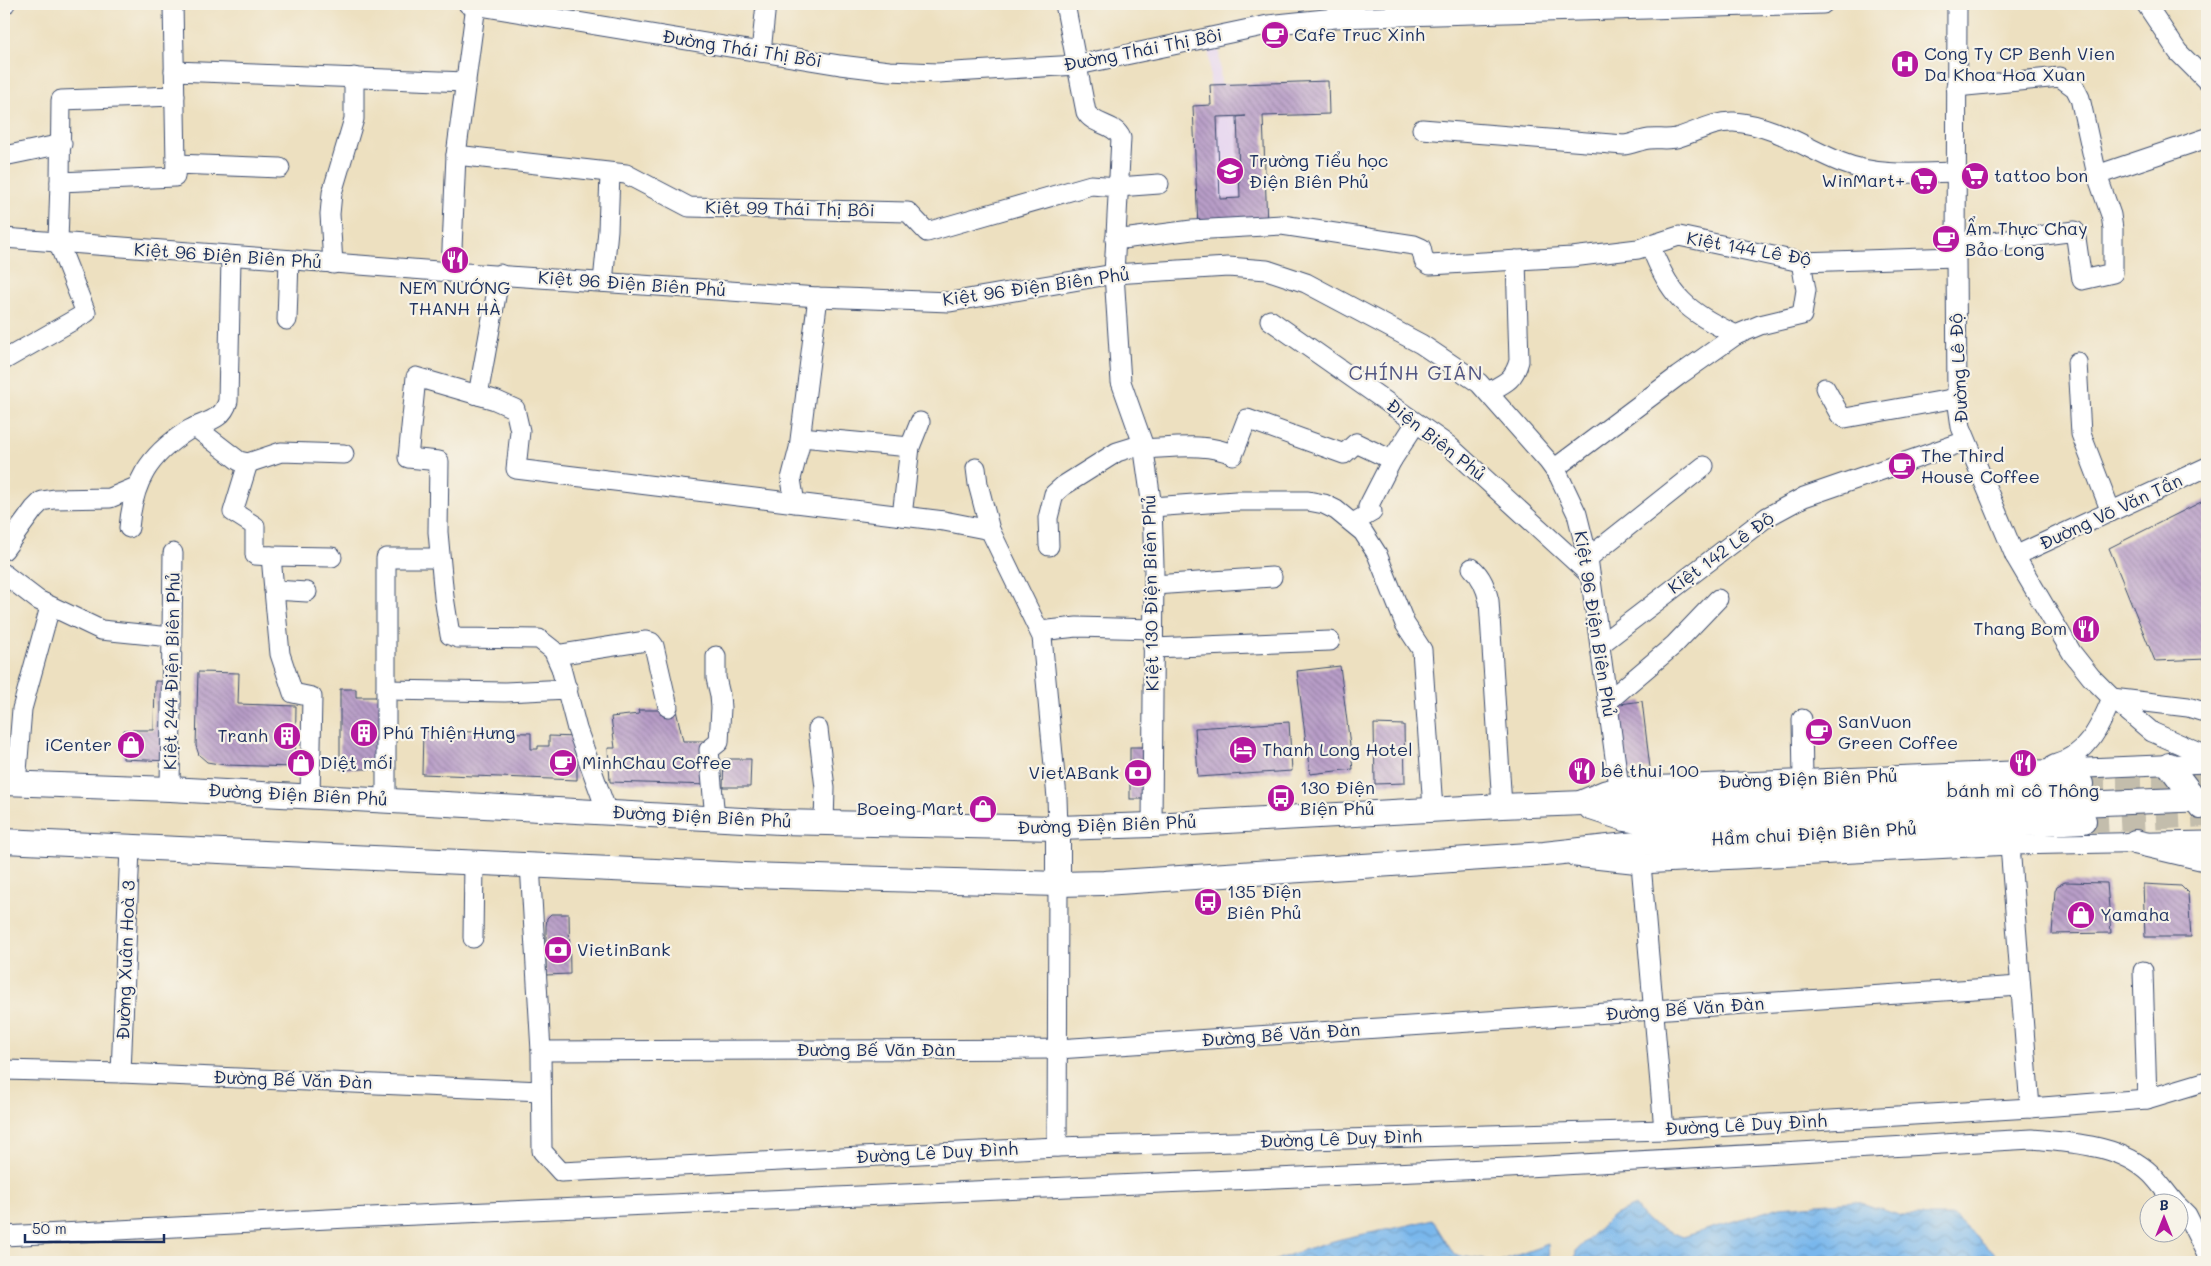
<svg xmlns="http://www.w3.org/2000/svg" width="2211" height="1266" viewBox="0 0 2211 1266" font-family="Mali,sans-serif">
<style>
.built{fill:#e5d3f1}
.water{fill:url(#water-waves);stroke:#4a73a5}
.building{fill:url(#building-back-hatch);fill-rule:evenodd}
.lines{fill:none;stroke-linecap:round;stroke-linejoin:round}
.major-tunnel{stroke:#c3bdac;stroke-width:24;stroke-dasharray:24 12;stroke-linecap:butt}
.minor-casing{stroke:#3a4a6d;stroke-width:21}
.major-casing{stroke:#3a4a6d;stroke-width:26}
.minor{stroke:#fff;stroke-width:19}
.major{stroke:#fff;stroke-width:24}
.labels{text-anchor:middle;stroke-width:4.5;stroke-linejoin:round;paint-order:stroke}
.poi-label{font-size:18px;fill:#1b2f5e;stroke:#f7f3e8;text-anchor:start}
.street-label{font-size:18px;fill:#1b2f5e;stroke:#f7f3e8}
.quarter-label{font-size:20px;letter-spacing:1px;fill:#525683;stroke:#f7f3e8}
</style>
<defs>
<pattern id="water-waves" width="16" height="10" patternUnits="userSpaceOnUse" patternTransform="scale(1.25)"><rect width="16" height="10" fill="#79b7ec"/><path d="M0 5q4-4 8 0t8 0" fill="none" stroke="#6295c2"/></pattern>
<pattern id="building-back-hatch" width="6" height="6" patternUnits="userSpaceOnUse" patternTransform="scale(1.25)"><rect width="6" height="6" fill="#b89dc7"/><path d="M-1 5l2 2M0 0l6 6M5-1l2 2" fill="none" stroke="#9580a5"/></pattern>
</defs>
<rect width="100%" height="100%" fill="#f7f3e8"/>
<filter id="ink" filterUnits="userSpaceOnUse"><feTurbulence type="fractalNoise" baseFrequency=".02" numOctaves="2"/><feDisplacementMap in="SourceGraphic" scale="10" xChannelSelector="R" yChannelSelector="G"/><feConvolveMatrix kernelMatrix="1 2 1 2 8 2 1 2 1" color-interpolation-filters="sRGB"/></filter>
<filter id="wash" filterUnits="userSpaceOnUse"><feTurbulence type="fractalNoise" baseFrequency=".0096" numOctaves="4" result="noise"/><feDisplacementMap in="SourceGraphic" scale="20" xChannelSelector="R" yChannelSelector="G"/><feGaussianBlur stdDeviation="1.12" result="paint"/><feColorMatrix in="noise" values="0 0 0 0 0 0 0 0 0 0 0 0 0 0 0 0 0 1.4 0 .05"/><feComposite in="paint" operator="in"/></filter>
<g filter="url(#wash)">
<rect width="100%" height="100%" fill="#ede0c0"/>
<polygon class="built" points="1219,50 1221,84 1328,81 1329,114 1263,116 1267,226 1198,228 1194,107 1211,106 1209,51"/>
<g class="water">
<polygon points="1855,1201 1902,1216 1954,1216 1993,1252 2000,1262 1575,1262 1576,1251 1612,1216 1635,1206 1646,1221 1683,1237 1780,1207"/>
<path d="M1432 1219 1454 1255 1498 1262 1548 1244 1549 1262H1271C1294 1253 1317 1245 1341 1239 1371 1232 1401 1228 1432 1219Z"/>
</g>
<g id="blocks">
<g class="building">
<path d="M1328 81 1329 114 1263 116 1267 226 1198 229 1193 106 1211 105 1210 85ZM1246 116 1237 117 1240 198 1220 199 1217 117Z"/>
<polygon points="2207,499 2207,659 2155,661 2109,548"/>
<polygon points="1340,666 1353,769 1310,774 1297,671"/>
<polygon points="198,672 239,673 238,704 296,706 295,767 225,765 207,762 199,755 196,746"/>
<polygon points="155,681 171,682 169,761 123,759 124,730 154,730"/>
<polygon points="340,689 356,689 356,697 384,697 383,769 340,769"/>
<polygon points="1642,701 1650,768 1621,772 1613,705"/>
<polygon points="638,710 676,710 683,741 709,741 710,785 610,782 608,748 615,748 611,717 639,714"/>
<polygon points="1289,722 1292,771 1198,777 1195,728"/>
<polygon points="1374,724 1404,725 1405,783 1375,784"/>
<polygon points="423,731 531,733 531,749 538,749 538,746 549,746 549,736 577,737 577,780 422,774"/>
<rect x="1130" y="747" width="15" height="52"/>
<polygon points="724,759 751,759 750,787 723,787"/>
<polygon points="2065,882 2107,883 2111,933 2052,934 2055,891 2057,886"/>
<polygon points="2143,884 2181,886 2188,893 2191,937 2145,937"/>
<polygon points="551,914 569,914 570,974 546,975 546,926 547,918"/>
</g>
</g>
</g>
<g filter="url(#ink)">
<use href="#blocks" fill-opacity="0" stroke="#3a4a6d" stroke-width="1"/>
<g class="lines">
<g class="major-tunnel">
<polyline points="2081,784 2207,782"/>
<polyline points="2084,821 2207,815"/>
</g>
<defs>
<g id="minor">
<polyline points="4,4 5,4"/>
<polyline points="173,4 176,164"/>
<polyline points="468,4 840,65 889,71 937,73 1078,65 1268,25 1335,18 1823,4"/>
<path d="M1065 4 1086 112C1094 126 1115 123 1121 138L1114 274 1121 382 1143 444 1152 507 1154 566 1152 825"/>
<polyline points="1957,4 1956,257 1957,398 1961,427 2015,556 2072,653 2091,677 2112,698 2152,732 2207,756"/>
<polyline points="2146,4 2178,52 2207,81"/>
<polyline points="761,52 766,4"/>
<polyline points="174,71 466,82"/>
<polyline points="1956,87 2060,77 2075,88 2080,98 2097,175"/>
<path d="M1422 129 1624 145C1633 144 1640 140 1649 139 1658 138 1667 140 1676 138 1695 133 1713 121 1734 122 1773 125 1804 147 1840 162 1877 177 1916 173 1956 172"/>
<polyline points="456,155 626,174 689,207 908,212 927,232 1091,185 1118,187 1159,184"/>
<polyline points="4,156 62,144"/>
<polyline points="60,182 61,100 175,96"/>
<polyline points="4,238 451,272 818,297 950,302 1114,274 1228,267 1267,270 1306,283 1421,344 1479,383 1548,461 1559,476 1577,514 1588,558 1619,787"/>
<polyline points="1115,240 1192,230 1282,225 1414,245 1421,248 1424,261 1430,265 1572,257 1638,249 1679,236 1801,262 1956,257"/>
<path d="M1650 245C1671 298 1685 310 1736 335L1760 325 1802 315 1806 290 1801 262"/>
<polyline points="1956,247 2075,231 2082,280 2113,273 2113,229 2111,215 2097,175 2207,138"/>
<polyline points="333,264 330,214 332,193 354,119 354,77"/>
<polyline points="451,272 456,155 476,5"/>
<polyline points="603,282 608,230 610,174"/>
<polyline points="287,320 289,260"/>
<polyline points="1270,320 1448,445 1590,575"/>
<polyline points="4,360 86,313 58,242 60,182 175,177 176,164 280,168"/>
<polyline points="2077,362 2081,434 2111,512"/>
<polyline points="1825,388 1840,415 1845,418 1957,398"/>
<path d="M1488 392C1505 383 1514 380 1519 361L1516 260"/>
<polyline points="478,395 500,274"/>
<polyline points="195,427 239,461 248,463 281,452 344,454"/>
<polyline points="801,437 910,447"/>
<path d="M1144 449C1170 448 1210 442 1233 455L1247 419 1344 454 1356 443 1392 460 1368 507 1372 512 1353 523"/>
<polyline points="1392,460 1416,423"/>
<polyline points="248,463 233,512 255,526 255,555 271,556"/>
<polyline points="976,468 978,484 990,530"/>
<polyline points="1554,469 1678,376 1736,335"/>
<polyline points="795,503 791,479 799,448 818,297"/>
<polyline points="1152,507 1236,501 1308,501 1324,504 1336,510 1363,532 1377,554 1405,624 1422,650 1433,809"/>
<polyline points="902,516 910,447 920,422"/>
<path d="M129 528C133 482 148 456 187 431 204 421 222 422 228 401L231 257"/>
<polyline points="1049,546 1048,518 1054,494 1063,486 1117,452 1143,444"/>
<polyline points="4,550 34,509 42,501 54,499 110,498 136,487"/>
<polyline points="2015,556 2207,467"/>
<polyline points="1588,558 1704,466"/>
<path d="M1472 568C1482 577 1486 588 1489 601L1502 806"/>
<polyline points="4,574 38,600 101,630 171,637"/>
<polyline points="1154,585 1272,577"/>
<polyline points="274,590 271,556 332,557"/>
<polyline points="307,592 274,590 280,654 293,693 312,697 310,796"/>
<polyline points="1040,631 1077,627 1153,629"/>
<polyline points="1601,644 1767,517 1804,497 1966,441"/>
<polyline points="1153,648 1330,641"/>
<polyline points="556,655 646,641 651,642 654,646 668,707"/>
<polyline points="386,690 505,692 568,689"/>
<polyline points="1607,702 1674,645 1718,599"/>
<polyline points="1802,719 1803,780"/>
<polyline points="818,729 825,788 824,823"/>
<path d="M2054 765C2087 756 2100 727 2112 698L2188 707 2207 713"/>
<polyline points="16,784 22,709 50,607"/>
<polyline points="170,789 173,553"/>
<polyline points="386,800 386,558 439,558"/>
<polyline points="1581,800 1605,790 1619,787 2207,763"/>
<polyline points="607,812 577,729 561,668 553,650 539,639 458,638 450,635 444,597 438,532 439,461 408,458 416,377 495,400 515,409 520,431 516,469 944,521 990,530 1042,637 1057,798 1058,828"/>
<polyline points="715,819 709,750 719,742 721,708 720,695 716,678 716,656"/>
<polyline points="2010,845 2030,1108"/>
<polyline points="1575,857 1641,864 2010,845 2207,841"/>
<polyline points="530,864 541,1051 542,1151 561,1172 1057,1147 1664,1130 2030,1108 2147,1099 2207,1081"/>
<polyline points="1641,864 1664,1130"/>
<polyline points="473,938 474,862"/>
<polyline points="2143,971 2147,1099"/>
<polyline points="541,1051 1058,1049 2020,986"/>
<polyline points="4,1070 121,1073 541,1091"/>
<polyline points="121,1073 130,848"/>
<polyline points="1057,1147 1058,884"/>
<polyline points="2178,1206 2187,1215 2207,1255"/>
<path d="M4 1236 347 1218 1509 1168 2032 1139C2072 1143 2120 1144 2151 1174 2160 1183 2167 1194 2176 1204"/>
</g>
<g id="major">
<polyline points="2169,765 2201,807"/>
<polyline points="4,783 170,789 780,822 1058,828 1152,825 1502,806 2081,784"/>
<polyline points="1591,808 1625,819 1638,821 2207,799"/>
<polyline points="1058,828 1058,884"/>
<polyline points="4,841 743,875 1058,884 1104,883 1544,854 1645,843 2084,821"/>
<polyline points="2135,842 2207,859"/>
</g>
</defs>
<use href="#minor" class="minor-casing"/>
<use href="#major" class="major-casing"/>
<use href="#minor" class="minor"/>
<use href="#major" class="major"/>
</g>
</g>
<defs>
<symbol id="cafe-disc" viewBox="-11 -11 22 22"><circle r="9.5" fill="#b5179e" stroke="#f7f3e8"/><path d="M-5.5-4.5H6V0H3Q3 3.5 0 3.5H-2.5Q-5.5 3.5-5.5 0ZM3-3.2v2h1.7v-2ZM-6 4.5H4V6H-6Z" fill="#fff"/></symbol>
<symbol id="hospital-disc" viewBox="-11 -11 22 22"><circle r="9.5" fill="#b5179e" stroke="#f7f3e8"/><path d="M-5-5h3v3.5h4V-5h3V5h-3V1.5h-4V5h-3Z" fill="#fff"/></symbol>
<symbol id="school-disc" viewBox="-11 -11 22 22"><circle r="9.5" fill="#b5179e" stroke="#f7f3e8"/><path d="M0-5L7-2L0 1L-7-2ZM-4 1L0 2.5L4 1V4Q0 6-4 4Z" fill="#fff"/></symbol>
<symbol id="supermarket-disc" viewBox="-11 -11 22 22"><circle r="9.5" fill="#b5179e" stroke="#f7f3e8"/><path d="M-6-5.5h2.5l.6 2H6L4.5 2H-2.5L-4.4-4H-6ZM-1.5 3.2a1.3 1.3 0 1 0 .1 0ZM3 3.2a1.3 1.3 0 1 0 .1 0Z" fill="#fff"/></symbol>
<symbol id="restaurant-disc" viewBox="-11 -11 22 22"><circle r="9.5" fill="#b5179e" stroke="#f7f3e8"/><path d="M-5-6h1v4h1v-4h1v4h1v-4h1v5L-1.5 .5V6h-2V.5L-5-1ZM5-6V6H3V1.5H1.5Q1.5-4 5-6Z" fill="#fff"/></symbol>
<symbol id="building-disc" viewBox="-11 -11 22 22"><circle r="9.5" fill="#b5179e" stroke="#f7f3e8"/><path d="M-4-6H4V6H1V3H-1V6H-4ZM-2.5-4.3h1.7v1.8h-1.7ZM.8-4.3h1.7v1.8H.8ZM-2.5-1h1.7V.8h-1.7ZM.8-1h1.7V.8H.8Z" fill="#fff"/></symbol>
<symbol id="shop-disc" viewBox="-11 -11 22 22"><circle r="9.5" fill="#b5179e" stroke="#f7f3e8"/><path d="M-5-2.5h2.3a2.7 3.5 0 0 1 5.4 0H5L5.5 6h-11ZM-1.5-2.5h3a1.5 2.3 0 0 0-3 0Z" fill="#fff"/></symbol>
<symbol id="hotel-disc" viewBox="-11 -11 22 22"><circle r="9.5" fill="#b5179e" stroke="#f7f3e8"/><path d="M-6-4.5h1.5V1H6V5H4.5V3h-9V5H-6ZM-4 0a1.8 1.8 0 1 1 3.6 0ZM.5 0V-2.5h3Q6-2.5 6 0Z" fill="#fff"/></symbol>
<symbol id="bank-disc" viewBox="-11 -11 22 22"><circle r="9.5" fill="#b5179e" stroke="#f7f3e8"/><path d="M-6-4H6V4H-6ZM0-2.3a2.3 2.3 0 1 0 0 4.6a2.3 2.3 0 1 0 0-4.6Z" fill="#fff"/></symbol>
<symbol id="bus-disc" viewBox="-11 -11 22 22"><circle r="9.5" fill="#b5179e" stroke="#f7f3e8"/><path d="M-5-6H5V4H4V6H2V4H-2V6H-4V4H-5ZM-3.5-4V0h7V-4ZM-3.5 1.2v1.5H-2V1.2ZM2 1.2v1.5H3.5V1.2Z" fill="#fff"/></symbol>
</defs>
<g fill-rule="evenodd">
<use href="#cafe-disc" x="1259" y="19" width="32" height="32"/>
<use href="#hospital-disc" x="1889" y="48" width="32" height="32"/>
<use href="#school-disc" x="1214" y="155" width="32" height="32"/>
<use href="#supermarket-disc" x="1959" y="160" width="32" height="32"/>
<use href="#supermarket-disc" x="1908" y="165" width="32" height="32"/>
<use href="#cafe-disc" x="1930" y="223" width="32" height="32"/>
<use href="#restaurant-disc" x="439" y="244" width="32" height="32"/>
<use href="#cafe-disc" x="1886" y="450" width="32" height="32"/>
<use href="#restaurant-disc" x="2070" y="613" width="32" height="32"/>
<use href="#cafe-disc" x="1803" y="716" width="32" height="32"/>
<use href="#building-disc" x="348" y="717" width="32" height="32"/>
<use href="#building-disc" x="271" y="720" width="32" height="32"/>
<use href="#shop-disc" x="115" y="729" width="32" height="32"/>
<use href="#hotel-disc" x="1227" y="734" width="32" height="32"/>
<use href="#shop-disc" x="285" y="747" width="32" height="32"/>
<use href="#cafe-disc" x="547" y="747" width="32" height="32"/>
<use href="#restaurant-disc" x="2007" y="747" width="32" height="32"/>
<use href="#restaurant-disc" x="1566" y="755" width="32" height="32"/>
<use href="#bank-disc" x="1122" y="757" width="32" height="32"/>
<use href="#bus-disc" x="1265" y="782" width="32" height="32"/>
<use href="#shop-disc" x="967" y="793" width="32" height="32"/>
<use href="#bus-disc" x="1192" y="886" width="32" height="32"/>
<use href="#shop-disc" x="2065" y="899" width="32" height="32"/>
<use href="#bank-disc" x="542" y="934" width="32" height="32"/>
</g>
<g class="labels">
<g class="poi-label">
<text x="1294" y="41">Cafe Truc Xinh</text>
<text x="1924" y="60">Cong Ty CP Benh Vien<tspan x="1924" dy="21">Da Khoa Hoa Xuan</tspan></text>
<text x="1249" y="167">Trường Tiểu học<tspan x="1249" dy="21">Điện Biên Phủ</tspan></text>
<text x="1994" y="182">tattoo bon</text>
<text x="1905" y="187" text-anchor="end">WinMart+</text>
<text x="1965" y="235">Ẩm Thực Chay<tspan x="1965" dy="21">Bảo Long</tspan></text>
<text x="455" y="294" text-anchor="middle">NEM NƯỚNG<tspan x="455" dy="21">THANH HÀ</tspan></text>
<text x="1921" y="462">The Third<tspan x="1921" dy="21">House Coffee</tspan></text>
<text x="2067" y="635" text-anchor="end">Thang Bom</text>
<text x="1838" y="728">SanVuon<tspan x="1838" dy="21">Green Coffee</tspan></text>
<text x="383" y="739">Phú Thiện Hưng</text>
<text x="268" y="742" text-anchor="end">Tranh</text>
<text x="112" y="751" text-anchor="end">iCenter</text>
<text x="1262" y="756">Thanh Long Hotel</text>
<text x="320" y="769">Diệt mối</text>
<text x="582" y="769">MinhChau Coffee</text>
<text x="1601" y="777">bê thui 100</text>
<text x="1119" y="779" text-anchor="end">VietABank</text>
<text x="1300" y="794">130 Điện<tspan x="1300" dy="21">Biện Phủ</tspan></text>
<text x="2023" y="797" text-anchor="middle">bánh mì cô Thông</text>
<text x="964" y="815" text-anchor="end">Boeing Mart</text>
<text x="1227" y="898">135 Điện<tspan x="1227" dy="21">Biên Phủ</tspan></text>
<text x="2100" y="921">Yamaha</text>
<text x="577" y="956">VietinBank</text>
</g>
<g class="street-label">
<text transform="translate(742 49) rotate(9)" y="6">Đường Thái Thị Bôi</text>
<text transform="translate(1143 50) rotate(-11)" y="6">Đường Thái Thị Bôi</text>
<text transform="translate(790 209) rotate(1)" y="6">Kiệt 99 Thái Thị Bôi</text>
<text transform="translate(1749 249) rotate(10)" y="6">Kiệt 144 Lê Độ</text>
<text transform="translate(228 256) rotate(4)" y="6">Kiệt 96 Điện Biên Phủ</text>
<text transform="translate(632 284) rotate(4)" y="6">Kiệt 96 Điện Biên Phủ</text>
<text transform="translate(1036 287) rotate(-8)" y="6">Kiệt 96 Điện Biên Phủ</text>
<text transform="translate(1959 368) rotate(-93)" y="6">Đường Lê Độ</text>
<text transform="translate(1436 440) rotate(38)" y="6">Điện Biên Phủ</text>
<text transform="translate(2111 512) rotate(-25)" y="6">Đường Võ Văn Tần</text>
<text transform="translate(1721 553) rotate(-36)" y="6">Kiệt 142 Lê Độ</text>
<text transform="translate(1151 593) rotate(-91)" y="6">Kiệt 130 Điện Biên Phủ</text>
<text transform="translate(1595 624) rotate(81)" y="6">Kiệt 96 Điện Biên Phủ</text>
<text transform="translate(172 671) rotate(-89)" y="6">Kiệt 244 Điện Biên Phủ</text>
<text transform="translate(1808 779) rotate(-2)" y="6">Đường Điện Biên Phủ</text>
<text transform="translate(298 795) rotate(3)" y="6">Đường Điện Biên Phủ</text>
<text transform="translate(702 817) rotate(3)" y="6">Đường Điện Biên Phủ</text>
<text transform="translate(1107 825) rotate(-2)" y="6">Đường Điện Biên Phủ</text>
<text transform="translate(1814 834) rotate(-3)" y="6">Hầm chui Điện Biên Phủ</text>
<text transform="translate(126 960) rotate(-88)" y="6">Đường Xuân Hoà 3</text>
<text transform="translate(1685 1009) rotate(-4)" y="6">Đường Bế Văn Đàn</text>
<text transform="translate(1281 1035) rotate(-4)" y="6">Đường Bế Văn Đàn</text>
<text x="876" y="1056">Đường Bế Văn Đàn</text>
<text transform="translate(293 1080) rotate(2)" y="6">Đường Bế Văn Đàn</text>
<text transform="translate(1746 1125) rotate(-3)" y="6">Đường Lê Duy Đình</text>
<text transform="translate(1341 1139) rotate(-2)" y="6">Đường Lê Duy Đình</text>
<text transform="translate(937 1153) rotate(-3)" y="6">Đường Lê Duy Đình</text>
</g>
<g class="quarter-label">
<text x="1416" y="380">CHÍNH GIÁN</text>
</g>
</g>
<rect width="2211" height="1266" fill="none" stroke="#f7f3e8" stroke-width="20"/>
<g transform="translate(2164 1218)"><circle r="24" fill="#f7f3e8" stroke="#9fa5b1"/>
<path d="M0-4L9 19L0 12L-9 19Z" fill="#b5179e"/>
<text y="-8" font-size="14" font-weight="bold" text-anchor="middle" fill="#1b2f5e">B</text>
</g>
<path d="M25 1234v8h139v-8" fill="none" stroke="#1b2f5e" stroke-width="2.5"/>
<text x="32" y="1234" font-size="15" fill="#1b2f5e" stroke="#f7f3e8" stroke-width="4" paint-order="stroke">50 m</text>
</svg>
